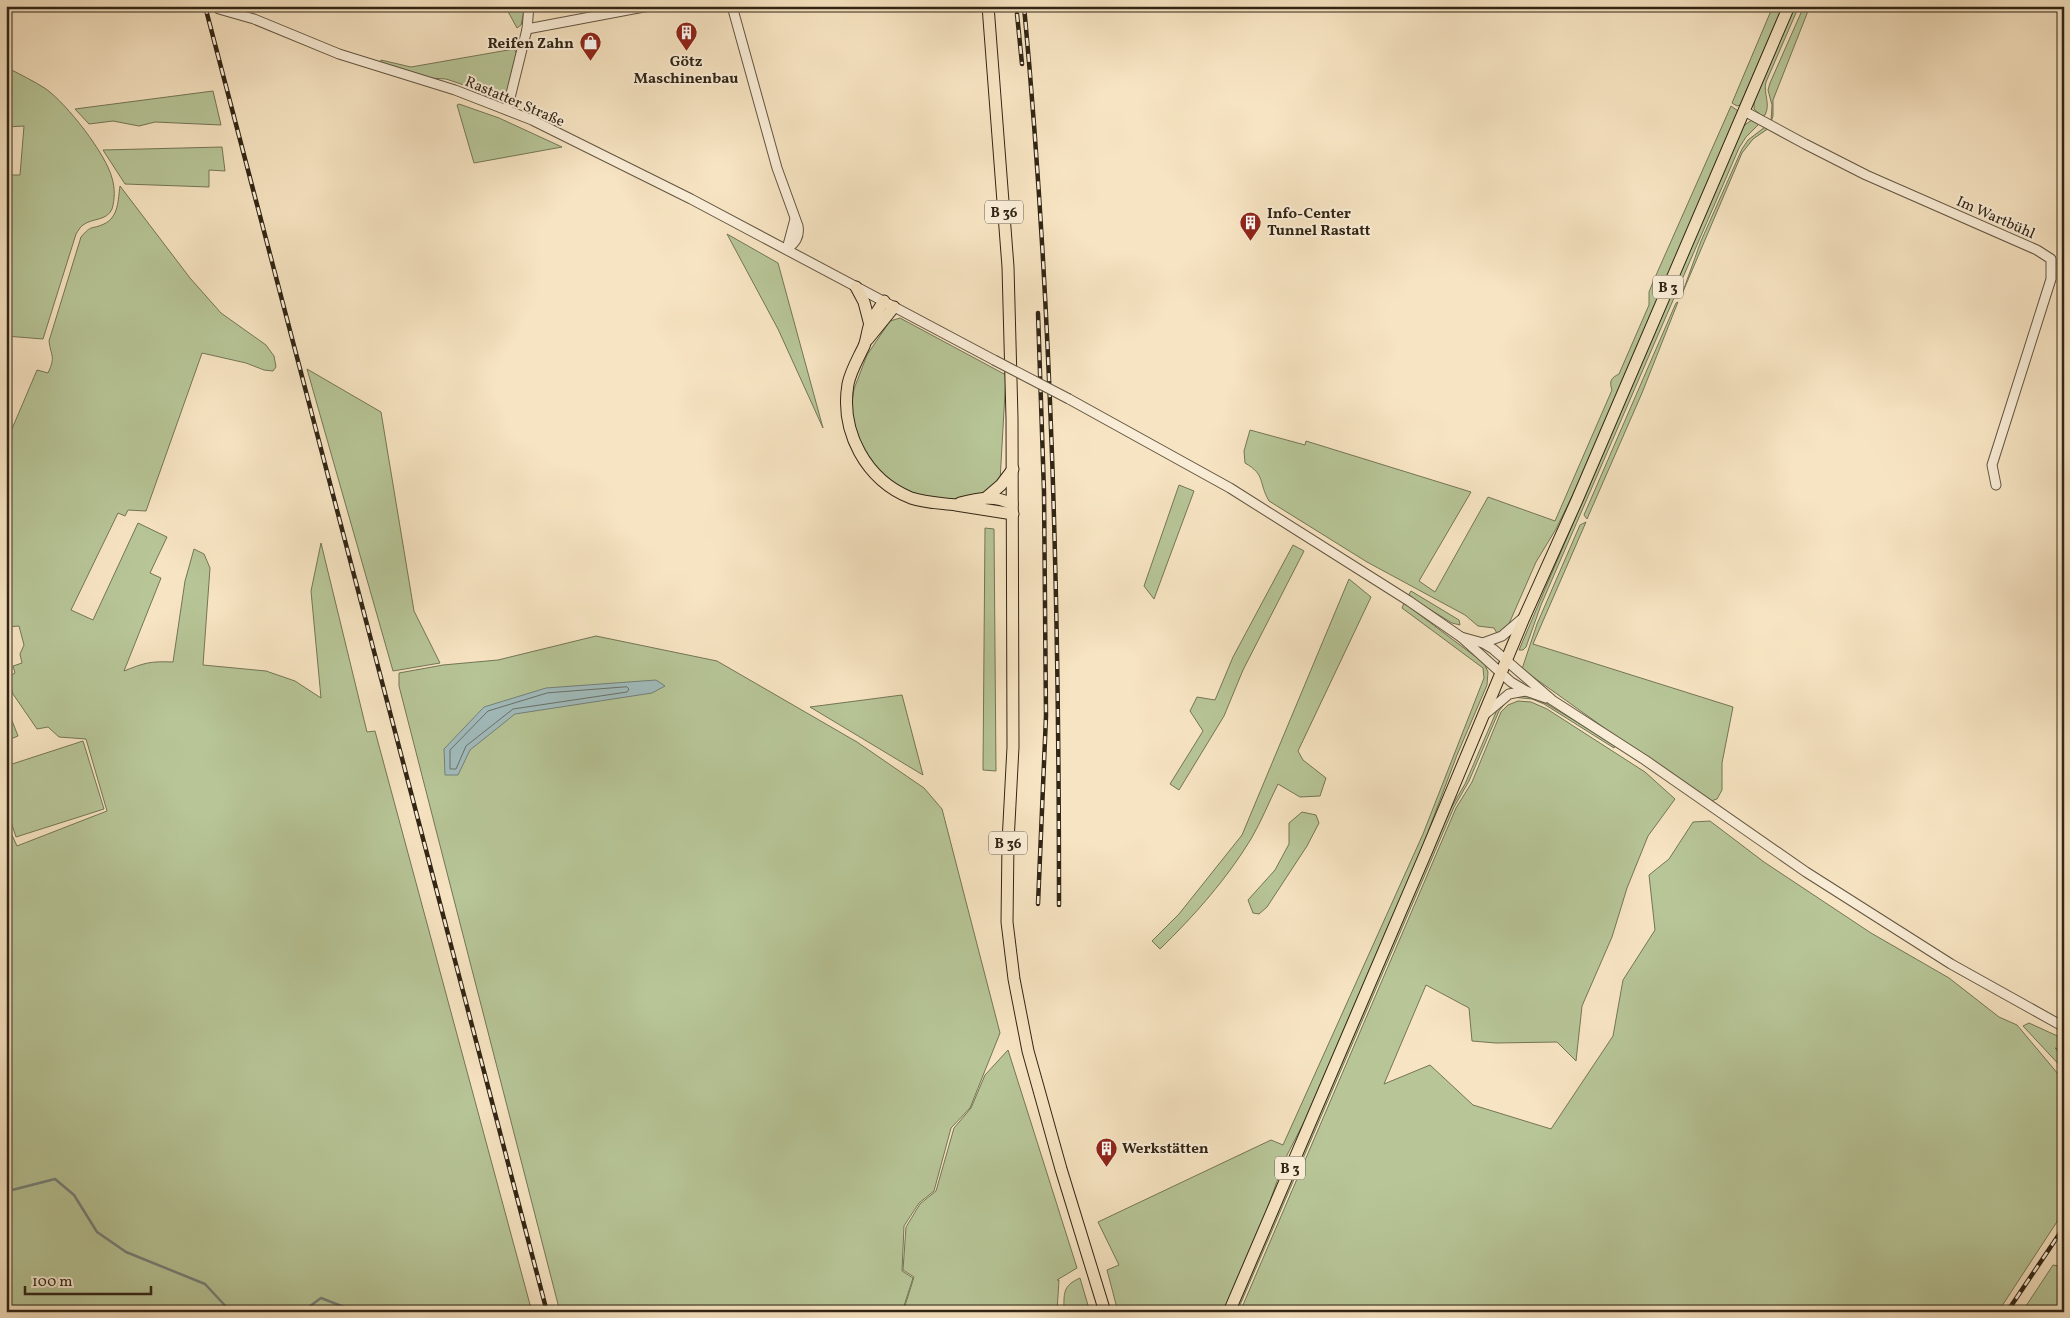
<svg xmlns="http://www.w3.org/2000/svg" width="2070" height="1318" viewBox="0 0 2070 1318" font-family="Vollkorn,serif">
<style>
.green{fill:#b7c597;stroke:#747556}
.water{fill:#a1bcbd;stroke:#74807a}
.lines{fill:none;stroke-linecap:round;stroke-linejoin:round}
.shore{stroke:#697069;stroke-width:1}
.stream{stroke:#74807a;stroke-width:2.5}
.minor-casing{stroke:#625540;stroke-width:11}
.major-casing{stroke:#312515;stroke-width:13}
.minor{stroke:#faedd7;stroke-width:9}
.major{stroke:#f7e4c2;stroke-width:11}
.rail-casing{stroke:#312515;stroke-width:4.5}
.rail{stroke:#faedd7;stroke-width:2.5;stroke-dasharray:8;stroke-linecap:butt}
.minor-bridge-casing{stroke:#625540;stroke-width:11;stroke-linecap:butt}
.minor-bridge{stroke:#faedd7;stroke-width:9}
.labels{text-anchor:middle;stroke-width:4;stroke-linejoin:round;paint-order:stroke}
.shield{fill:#faedd7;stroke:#6d614f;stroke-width:1}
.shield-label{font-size:14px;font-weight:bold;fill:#312515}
.poi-label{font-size:15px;font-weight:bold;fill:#312515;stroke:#faedd7;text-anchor:start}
.street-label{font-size:15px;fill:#312515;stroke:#faedd7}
</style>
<rect width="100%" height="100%" fill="#f7e4c2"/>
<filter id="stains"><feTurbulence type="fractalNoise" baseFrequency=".004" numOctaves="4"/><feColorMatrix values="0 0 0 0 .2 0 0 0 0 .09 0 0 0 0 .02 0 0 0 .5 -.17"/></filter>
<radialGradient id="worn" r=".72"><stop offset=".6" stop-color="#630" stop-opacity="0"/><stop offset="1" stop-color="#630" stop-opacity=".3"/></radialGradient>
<g class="green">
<polygon points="505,6 525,6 521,25 517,28"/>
<polygon points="1773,6 1783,6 1740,105 1737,106 1732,103"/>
<path d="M1794 6H1799L1766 82C1763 94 1771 103 1765 115L1762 116 1754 109V100Z"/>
<polygon points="1804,6 1810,6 1773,100 1773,116 1771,122 1772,105 1768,90 1770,83"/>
<polygon points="514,49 517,54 508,90 500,98 495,100 488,98 473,88 446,79 430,78 380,63 381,60 411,67"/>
<path d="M6 67C19 74 34 81 46 89 67 104 106 154 112 178 115 188 115 199 112 209 107 221 92 218 83 225 80 227 78 231 76 234L43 339 6 336V175H20L24 126 6 127Z"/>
<polygon points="213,91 221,125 155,122 139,126 113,121 89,124 75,109"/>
<polygon points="459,104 499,118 562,147 474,163 457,105"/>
<path d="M1731 106 1738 111 1581 478 1556 529 1536 562 1508 626 1498 635 1494 628 1478 626 1465 615 1367 562 1269 501C1258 482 1266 475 1245 463L1244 451 1250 430 1305 445 1306 441 1471 492 1419 581 1435 592 1488 497 1555 521 1612 390C1609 381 1611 378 1619 374L1649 305V292L1653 282Z"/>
<polygon points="1752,120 1759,122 1759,124 1746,137 1739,148 1541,605 1526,647 1523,650 1519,650 1743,126"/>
<polygon points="1765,127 1769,128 1753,139 1742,153 1682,294 1701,241 1742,149 1748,140"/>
<polygon points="222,147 225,171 209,170 209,187 125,184 103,150"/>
<path d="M120 186 190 278 221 313 266 345 274 356 276 367 273 371 264 370 246 363 202 353 146 511 128 510 125 516 118 513 71 610 93 620 138 523 167 537 150 573 161 578 124 671C144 663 150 661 173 662L185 581 194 549 204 554 210 568 203 665 266 671 295 681 321 698 311 591 321 543 367 732 375 731 532 1312H6V822L17 846 107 811 86 739 59 737 48 727 37 729 13 694 8 677 15 673 13 666 22 663 20 654 24 645 19 626 6 627V443L37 370 48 373C56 356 51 357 49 341L81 237C92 224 91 230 104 224 119 217 118 199 120 186Z"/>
<polygon points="727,234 778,263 823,428 778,329"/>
<polygon points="1678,302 1642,393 1587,519 1584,515 1676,303"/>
<polygon points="900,318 1006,375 1000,481 988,494 943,502 903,491 876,469 858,438 853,421 852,403 854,389 867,355 890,321"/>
<polygon points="307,369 381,412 414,611 440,663 393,671"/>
<polygon points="1179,485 1194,491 1154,599 1144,586"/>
<polygon points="1586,522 1533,644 1733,707 1722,763 1722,790 1717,799 1708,802 1522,669 1537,624 1580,525"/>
<polygon points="985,528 994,529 996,771 983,770"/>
<polygon points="1293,545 1304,551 1243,670 1224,716 1179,790 1170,784 1203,731 1190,711 1197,697 1215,700 1233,657"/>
<path d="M1349 579 1371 597 1298 751 1303 760 1326 778 1320 796 1300 797 1278 784C1269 802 1261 822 1251 839 1226 880 1194 916 1160 949L1152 941 1179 914 1242 835Z"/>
<polygon points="1411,591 1459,620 1460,625 1452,623 1408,596"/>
<polygon points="1404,603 1484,663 1488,672 1487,685 1457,755 1423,845 1305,1120 1285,1159 1266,1212 1223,1312 1118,1312 1107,1270 1119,1265 1098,1222 1271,1140 1283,1145 1423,834 1484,678 1483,668 1402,608"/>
<polygon points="596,636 717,661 857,742 924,788 942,809 1000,1033 970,1108 951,1128 934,1191 919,1203 904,1226 902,1271 913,1278 902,1312 560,1312 399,686 399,673 443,665 498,660"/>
<polygon points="902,695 923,775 810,707"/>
<polygon points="1522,696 1531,697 1547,704 1608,741 1615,746 1614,748 1544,704 1532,699 1512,697"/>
<polygon points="1507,701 1499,711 1469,781 1454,807 1237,1312 1234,1312 1448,813 1465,784 1497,710 1500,705"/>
<polygon points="1518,701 1531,702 1547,709 1645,772 1675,799 1648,836 1627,888 1612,937 1582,1006 1576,1061 1557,1042 1496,1043 1472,1041 1469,1008 1426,985 1384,1084 1430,1065 1473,1105 1551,1129 1613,1036 1623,980 1655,930 1649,875 1669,859 1693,822 1710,821 1764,862 1871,933 1949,978 1999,1017 2017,1025 2064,1081 2064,1211 1998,1312 1240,1312 1456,808 1472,782 1501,712 1508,705"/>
<polygon points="6,705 18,736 6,741"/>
<polygon points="83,741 104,809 16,837 6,806 6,766"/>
<polygon points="1302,812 1316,815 1319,823 1307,846 1267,907 1259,914 1253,913 1248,900 1275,870 1289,844 1289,823"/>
<polygon points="2029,1023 2064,1039 2064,1050 2055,1048 2064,1058 2064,1070 2023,1026"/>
<polygon points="1008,1050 1077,1268 1057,1280 1059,1280 1057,1312 903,1312 914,1277 903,1270 906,1227 920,1204 936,1191 954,1128 971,1108 985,1075"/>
<polygon points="2053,1265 2064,1267 2064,1312 2022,1312"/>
<path d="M1080 1278 1090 1312H1064C1064 1294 1062 1286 1080 1278Z"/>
</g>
<polygon class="water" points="656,680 665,686 652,693 515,714 470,750 458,775 445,775 444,749 484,707 546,688"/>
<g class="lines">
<polygon class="shore" points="627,687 629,689 627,692 513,709 466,746 456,769 450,769 450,750 488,711 547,693"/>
<g class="stream">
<polyline points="6,1189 12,1190 55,1179 74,1195 97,1232 126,1252 205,1284 231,1312"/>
<polyline points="302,1312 321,1298 357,1312"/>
</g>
<defs>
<g id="minor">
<path d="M732 6 777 168 798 226C800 237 795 243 787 249"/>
<polyline points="219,9 254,19 339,54 455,90 532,120 691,199 994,360"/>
<polyline points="527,29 649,6"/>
<polyline points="507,110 527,29 529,6"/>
<polyline points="1744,111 1805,144 1866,175 2037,250 2051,259 2051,279 1992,465 1996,485"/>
<polyline points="787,249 795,219"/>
<polyline points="1069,399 1230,488 1409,601 1461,637 1511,682 1526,691 1546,698"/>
<polyline points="1461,637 1483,643 1493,649 1552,700 1645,760 1806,872 1951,964 2064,1027"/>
<polyline points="1483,643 1502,636 1523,618"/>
<polyline points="1484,715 1509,694 1526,691"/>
</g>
<g id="major">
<polyline points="988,6 1008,267 1012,418 1013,747 1008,842 1007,922 1014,979 1028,1051 1061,1169 1105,1312"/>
<polyline points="856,287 864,302 870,325"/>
<path d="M884 301C879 309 874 316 870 324 867 331 867 339 864 346 858 359 851 370 848 384 840 432 866 480 911 498 926 503 941 503 956 505 975 508 994 511 1013 514"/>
<polyline points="868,339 894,307"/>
<polyline points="987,497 1001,485 1013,469"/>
<path d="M960 503C979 498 995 495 1012 504"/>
<polyline points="1229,1312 1427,850 1524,618 1577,500 1789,6"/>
</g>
</defs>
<use href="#minor" class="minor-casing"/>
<use href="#major" class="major-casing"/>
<use href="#minor" class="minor"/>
<use href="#major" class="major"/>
<defs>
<g id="rail">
<polyline points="205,6 547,1312"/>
<path d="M1024 6C1052 305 1059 605 1059 905"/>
<polyline points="1017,14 1022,64"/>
<polyline points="1038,904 1046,716 1044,492 1038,313"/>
<polyline points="2007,1312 2064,1227"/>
</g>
</defs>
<use href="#rail" class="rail-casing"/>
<use href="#rail" class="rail"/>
<defs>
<polyline id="minor-bridge" points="994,360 1069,399"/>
</defs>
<use href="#minor-bridge" class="minor-bridge-casing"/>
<use href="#minor-bridge" class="minor-bridge"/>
</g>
<defs>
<symbol id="building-pin" viewBox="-11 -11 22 30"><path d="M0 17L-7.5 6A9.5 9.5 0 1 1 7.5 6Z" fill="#8f2418" stroke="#faedd7"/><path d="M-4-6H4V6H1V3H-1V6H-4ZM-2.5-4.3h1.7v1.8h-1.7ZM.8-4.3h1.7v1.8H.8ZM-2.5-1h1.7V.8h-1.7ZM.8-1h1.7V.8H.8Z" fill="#fff"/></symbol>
<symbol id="shop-pin" viewBox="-11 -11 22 30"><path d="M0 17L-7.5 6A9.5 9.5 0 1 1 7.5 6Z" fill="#8f2418" stroke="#faedd7"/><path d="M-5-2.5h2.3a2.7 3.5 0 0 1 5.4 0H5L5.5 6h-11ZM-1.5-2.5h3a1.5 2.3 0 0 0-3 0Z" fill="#fff"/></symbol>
</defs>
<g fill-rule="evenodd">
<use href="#building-pin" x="674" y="20" width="25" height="34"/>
<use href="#shop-pin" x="578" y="30" width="25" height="34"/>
<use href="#building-pin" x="1238" y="210" width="25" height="34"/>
<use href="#building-pin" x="1094" y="1136" width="25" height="34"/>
</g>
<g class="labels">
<g class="shield">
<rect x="985" y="200.5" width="38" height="23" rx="4"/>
<rect x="1653" y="275.5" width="30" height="23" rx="4"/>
<rect x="989" y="831.5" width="38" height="23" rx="4"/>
<rect x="1275" y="1156.5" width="30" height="23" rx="4"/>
</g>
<g class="shield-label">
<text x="1004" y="217">B 36</text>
<text x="1668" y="292">B 3</text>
<text x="1008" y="848">B 36</text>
<text x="1290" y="1173">B 3</text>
</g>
<g class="poi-label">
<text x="574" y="48" text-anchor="end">Reifen Zahn</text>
<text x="686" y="66" text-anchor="middle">Götz<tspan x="686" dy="17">Maschinenbau</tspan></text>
<text x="1267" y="218">Info-Center<tspan x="1267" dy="17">Tunnel Rastatt</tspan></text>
<text x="1122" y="1153">Werkstätten</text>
</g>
<g class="street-label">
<text transform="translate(515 101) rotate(23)" y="5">Rastatter Straße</text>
<text transform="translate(1996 217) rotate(24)" y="5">Im Wartbühl</text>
</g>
</g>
<rect width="2070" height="1318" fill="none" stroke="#f7e4c2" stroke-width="25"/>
<rect x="8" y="8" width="2055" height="1303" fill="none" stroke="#312515" stroke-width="2.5"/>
<rect x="12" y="12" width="2045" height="1293" fill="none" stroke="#312515"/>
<path d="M25 1286v8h126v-8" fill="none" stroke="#312515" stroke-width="2.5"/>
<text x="32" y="1286" font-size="15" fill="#312515" stroke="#faedd7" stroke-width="4" paint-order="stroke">100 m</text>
<rect width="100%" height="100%" filter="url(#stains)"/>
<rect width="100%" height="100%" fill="url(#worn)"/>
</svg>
